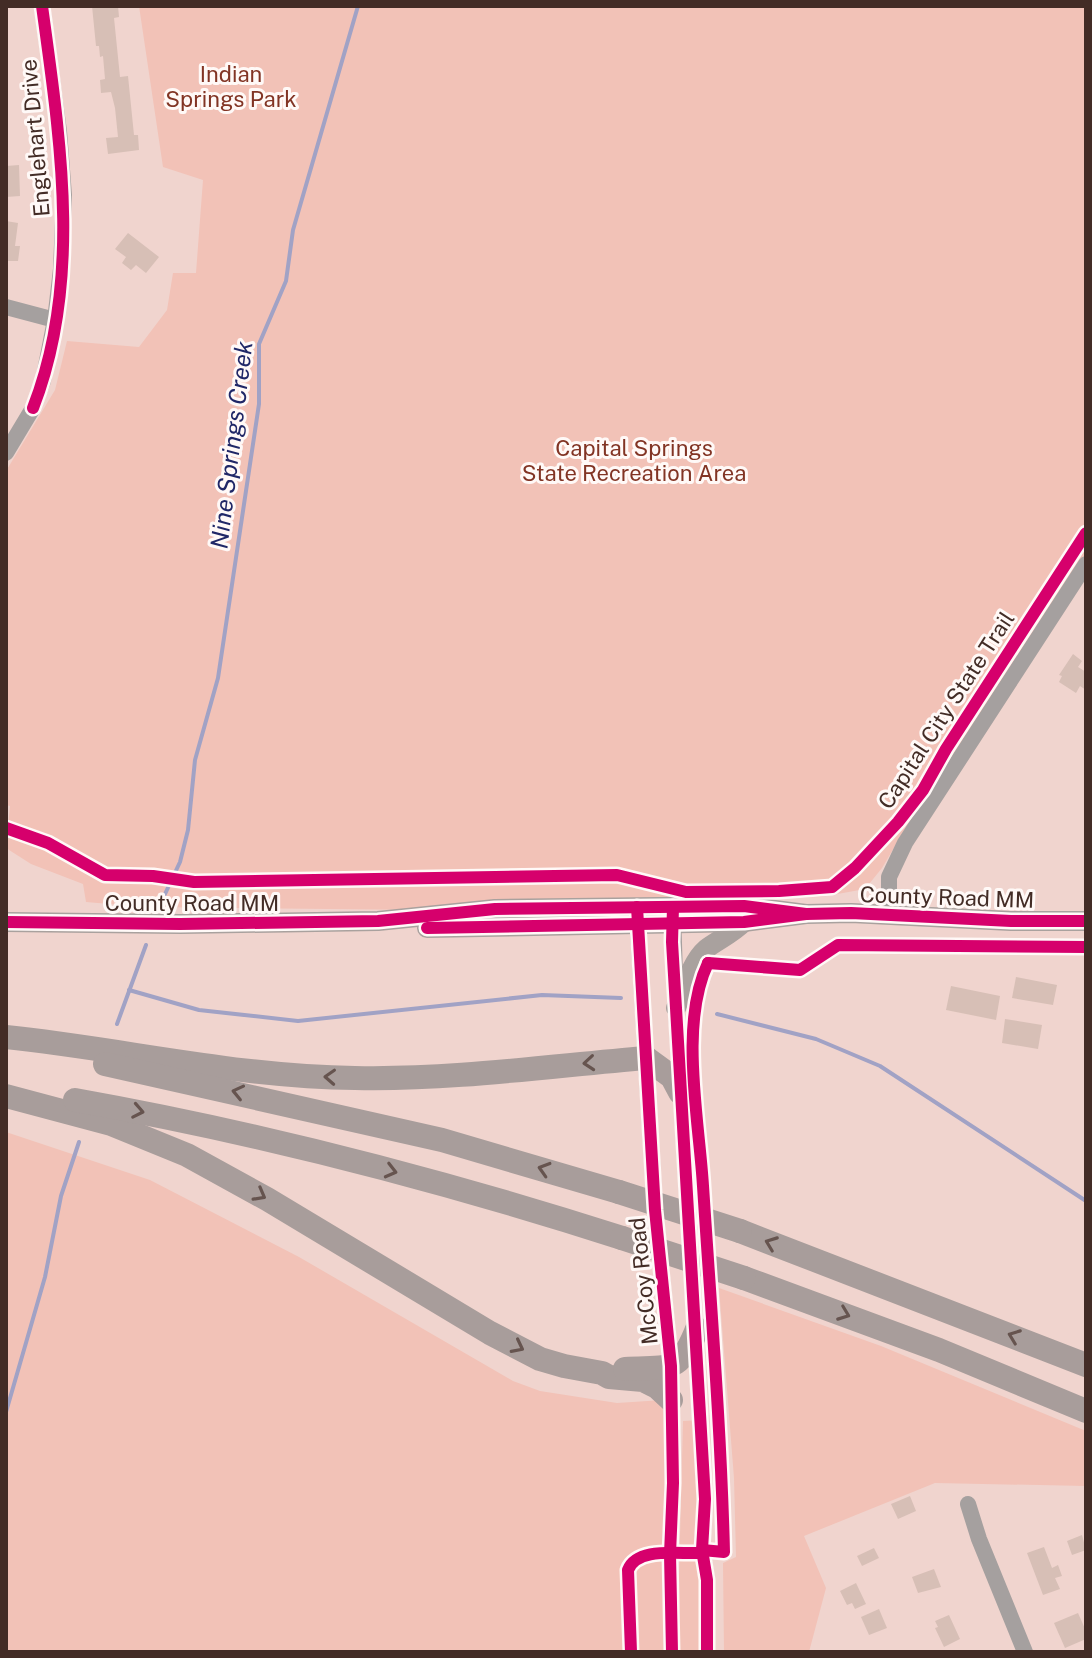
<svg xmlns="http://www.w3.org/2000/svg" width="1092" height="1658" viewBox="0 0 1092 1658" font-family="'Public Sans',sans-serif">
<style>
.green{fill:#f2c2b7}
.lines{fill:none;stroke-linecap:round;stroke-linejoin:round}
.stream{stroke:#a1a2c5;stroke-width:4}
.building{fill:#d7bfb6}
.minor{stroke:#a5a09f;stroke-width:16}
.major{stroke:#a9a19e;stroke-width:20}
.highway{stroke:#a89d9b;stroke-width:24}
.highway-bridge{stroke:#a89d9b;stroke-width:24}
.cycleway-casing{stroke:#fff9f7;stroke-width:17}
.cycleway{stroke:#d6006c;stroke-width:12}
.oneway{stroke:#66544f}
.labels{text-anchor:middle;stroke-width:6;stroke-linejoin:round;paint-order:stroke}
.park-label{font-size:22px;fill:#823424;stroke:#fff9f7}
.street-label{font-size:22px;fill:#432c26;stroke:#fff9f7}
.water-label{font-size:24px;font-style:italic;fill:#202767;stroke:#fff9f7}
</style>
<rect width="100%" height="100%" fill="#f0d4ce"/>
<g class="green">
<polygon points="139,6 1086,6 1086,561 901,836 882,868 865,889 821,897 430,910 145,907 86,902 83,884 31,864 6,848 10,806 6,805 6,471 55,390 67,341 139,347 167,310 173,273 196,273 203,180 163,167"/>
<polygon points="6,1132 150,1180 299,1257 513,1381 540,1391 617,1403 663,1400 666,1407 665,1652 6,1652"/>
<polygon points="719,1288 881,1346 1086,1431 1086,1486 935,1483 804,1536 826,1588 809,1652 724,1652 723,1563 736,1557 734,1478"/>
<polygon points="701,1420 707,1652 677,1652 683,1421"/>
</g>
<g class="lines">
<g class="stream">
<polyline points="165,894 180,862 188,830 195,760 218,678 259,404 259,344 286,281 293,230 358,6"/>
<polyline points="129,990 199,1010 298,1021 542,995 621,998"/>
<polyline points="717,1014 816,1039 880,1066 1086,1201"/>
<polyline points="117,1024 146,945"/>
<polyline points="6,1412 45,1277 61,1196 79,1142"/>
</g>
</g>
<g class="building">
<polygon points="92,6 118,6 119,17 114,18 120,77 128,76 134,135 138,135 139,150 108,154 106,138 118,137 115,108 111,92 101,93 100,80 105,79 103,56 100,57 99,46 96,46"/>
<polygon points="19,165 20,196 6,197 6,166"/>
<polygon points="6,221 18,223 15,246 20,246 18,261 6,261"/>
<polygon points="128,233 159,257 146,273 136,265 131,270 122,263 126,257 115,249"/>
<polygon points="1073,654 1082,661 1078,667 1086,672 1086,690 1080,686 1076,693 1059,682 1062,676 1059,675"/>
<polygon points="1016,977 1057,985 1053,1005 1012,998"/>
<polygon points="951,986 1000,996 996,1020 946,1010"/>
<polygon points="1005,1019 1042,1025 1038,1049 1002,1043"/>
<polygon points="910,1496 916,1511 898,1519 891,1504"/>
<polygon points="1082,1535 1086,1550 1072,1555 1067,1541"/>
<polygon points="1044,1547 1052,1568 1058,1565 1062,1576 1055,1578 1060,1589 1043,1595 1027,1553"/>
<polygon points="874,1548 879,1558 862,1566 857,1556"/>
<polygon points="934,1569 941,1587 918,1593 912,1577"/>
<polygon points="856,1583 866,1604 855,1609 852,1603 847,1605 840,1591"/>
<polygon points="879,1609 887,1628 869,1635 861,1617"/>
<polygon points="1078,1613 1086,1631 1086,1639 1065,1648 1054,1623"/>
<polygon points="949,1615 960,1639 944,1647 935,1628 938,1627 935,1621"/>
</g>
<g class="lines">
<g class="minor">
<polyline points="6,307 55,320"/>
<polyline points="6,453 33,408 43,381 55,320 61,269 64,195 59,131 42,6"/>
<polyline points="673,911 676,1008 705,1499 702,1550 707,1580 707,1652"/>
<polyline points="637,913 655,1210 671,1366 673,1483 670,1554 672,1652"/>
<polyline points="889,913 889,877 905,843 1086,564"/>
<polyline points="968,1504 979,1539 1025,1652"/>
</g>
<g class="major">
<polyline points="6,922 180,924 378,921 495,909 744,906 806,914"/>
<polyline points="427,928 744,922 806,914 851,913 1011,921 1086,921"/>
<path d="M676 1008C684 990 691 962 706 949 718 940 732 934 744 922"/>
</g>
<g class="highway">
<path d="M6 1037C122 1049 238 1077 355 1078 452 1080 550 1066 646 1058L672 1077 680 1092"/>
<polyline points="105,1064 442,1140 619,1192"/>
<polyline points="6,1096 111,1124 187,1155 267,1199 490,1333 540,1359 564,1366 602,1373 609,1377 643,1380 657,1387 671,1400"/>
<path d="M75 1100C260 1133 444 1181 622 1238"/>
<polyline points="740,1231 1086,1365"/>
<polyline points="744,1278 939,1350 1086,1411"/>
<path d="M625 1369C669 1366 679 1375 697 1329"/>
</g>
<g class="highway-bridge">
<polyline points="619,1192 740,1231"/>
<polyline points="622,1238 744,1278"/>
</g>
<defs>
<g id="cycleway">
<path d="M33 408C83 280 60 138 42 6"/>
<polyline points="6,828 48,843 105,875 153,876 194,882 617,875 686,892 779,891 832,887 855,868 898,822 923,790 946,749 1086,533"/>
<polyline points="637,907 655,1210 671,1366 673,1483 670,1554 672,1652"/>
<polyline points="673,907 672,942 676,1008 705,1499 702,1550 707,1580 707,1652"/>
<polyline points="6,922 180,924 378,921 495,909 744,906 806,914"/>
<polyline points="427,928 744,922 806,914 851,913 1011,921 1086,921"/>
<polyline points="708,963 800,970 838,945 1086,947"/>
<path d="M631 1652 628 1570C637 1547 677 1554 699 1553L702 1550 724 1552C721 1430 711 1308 703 1186 699 1119 679 1024 708 963"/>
</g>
</defs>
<use href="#cycleway" class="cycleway-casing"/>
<use href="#cycleway" class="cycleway"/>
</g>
<defs><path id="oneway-chevron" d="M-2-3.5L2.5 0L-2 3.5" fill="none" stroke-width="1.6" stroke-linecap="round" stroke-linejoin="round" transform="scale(2)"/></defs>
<g class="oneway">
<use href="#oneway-chevron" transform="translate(589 1063) rotate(175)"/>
<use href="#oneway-chevron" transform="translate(330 1077) rotate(-177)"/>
<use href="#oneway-chevron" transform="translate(238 1092) rotate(-167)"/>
<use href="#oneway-chevron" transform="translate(138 1111) rotate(11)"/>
<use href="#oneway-chevron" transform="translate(544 1169) rotate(-163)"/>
<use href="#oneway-chevron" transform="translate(391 1171) rotate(14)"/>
<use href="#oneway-chevron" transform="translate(260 1195) rotate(29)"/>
<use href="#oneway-chevron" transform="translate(771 1243) rotate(-159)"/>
<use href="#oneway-chevron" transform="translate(844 1314) rotate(21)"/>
<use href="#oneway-chevron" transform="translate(1014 1336) rotate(-159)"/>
<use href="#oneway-chevron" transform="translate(518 1347) rotate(27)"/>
</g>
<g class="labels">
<g class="park-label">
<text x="231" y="82">Indian<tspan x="231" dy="25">Springs Park</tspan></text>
<text x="634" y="456">Capital Springs<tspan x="634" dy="25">State Recreation Area</tspan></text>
</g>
<g class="street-label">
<text transform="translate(35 138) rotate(-95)" y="8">Englehart Drive</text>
<text transform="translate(946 710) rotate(-57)" y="8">Capital City State Trail</text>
<text transform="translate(947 897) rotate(2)" y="8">County Road MM</text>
<text x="192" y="911">County Road MM</text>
<text transform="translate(643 1281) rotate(-96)" y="8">McCoy Road</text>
</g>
<g class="water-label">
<text transform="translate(232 445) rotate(-83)" y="8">Nine Springs Creek</text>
</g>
</g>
<rect width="1092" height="1658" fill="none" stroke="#432c26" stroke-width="16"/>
</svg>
